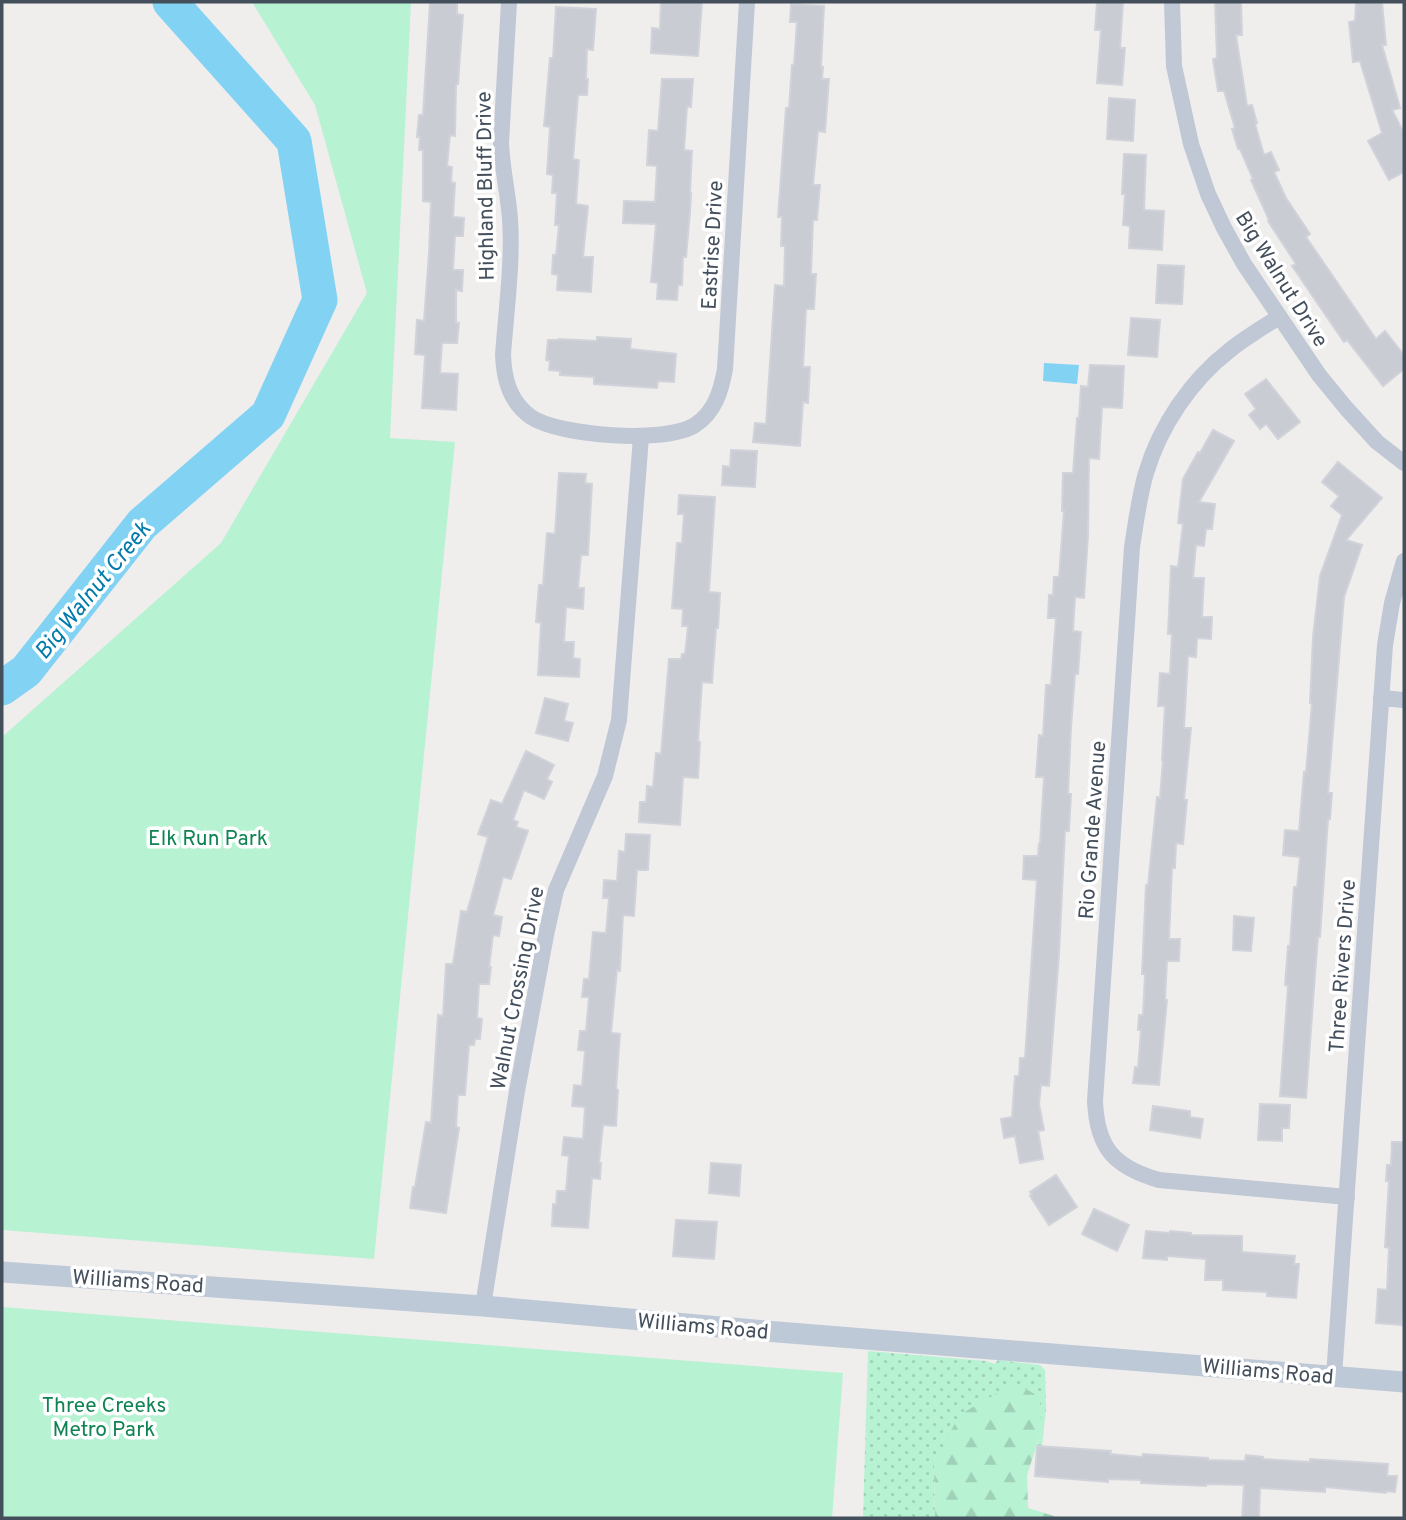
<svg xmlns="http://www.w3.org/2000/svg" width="1406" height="1520" viewBox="0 0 1406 1520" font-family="Overpass,sans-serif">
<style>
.grass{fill:url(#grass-dots)}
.forest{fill:url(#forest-firs)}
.park{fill:#b7f2d3}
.water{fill:#81d2f3}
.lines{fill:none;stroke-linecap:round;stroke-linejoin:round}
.river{stroke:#81d2f3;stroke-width:35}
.building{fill:#c9ccd3;stroke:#d1d3da;stroke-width:2}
.minor{stroke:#bfc8d4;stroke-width:16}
.secondary{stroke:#bec9d8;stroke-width:21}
.labels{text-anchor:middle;stroke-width:7;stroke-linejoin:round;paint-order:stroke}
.street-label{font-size:21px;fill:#444f5c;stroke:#fff}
.park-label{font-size:21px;fill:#0f8352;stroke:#fff}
.water-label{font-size:23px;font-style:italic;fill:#027aab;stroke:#fff}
</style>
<defs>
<pattern id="grass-dots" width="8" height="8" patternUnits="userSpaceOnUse" patternTransform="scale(1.75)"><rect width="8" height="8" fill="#b7f2d3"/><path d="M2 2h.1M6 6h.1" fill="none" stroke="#9fd1b8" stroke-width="1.8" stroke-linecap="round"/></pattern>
<pattern id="forest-firs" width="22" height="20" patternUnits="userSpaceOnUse" patternTransform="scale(1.75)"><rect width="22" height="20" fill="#b7f2d3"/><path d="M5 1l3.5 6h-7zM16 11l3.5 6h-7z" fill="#9fd1b8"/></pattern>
</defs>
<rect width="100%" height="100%" fill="#f0eded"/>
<polygon class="grass" points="868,1351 986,1361 995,1364 998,1360 1040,1365 1045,1370 1046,1409 1042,1447 1037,1445 1041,1432 934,1465 935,1518 863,1518"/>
<polygon class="forest" points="1015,1383 1040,1397 1041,1432 1027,1475 1028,1508 1054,1516 1069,1518 935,1518 934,1465 959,1415"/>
<g class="park">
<polygon points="252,2 411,2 390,438 455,442 374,1259 2,1230 2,737 221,543 367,293 315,105"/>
<polygon points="2,1307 843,1373 832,1518 2,1518"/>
</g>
<polygon class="water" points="1044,363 1079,365 1077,384 1043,381"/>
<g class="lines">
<polyline class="river" points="2,688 26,671 142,524 268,415 320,300 294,141 170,2"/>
</g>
<g class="building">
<polygon points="430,2 457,2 457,14 463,15 458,84 456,84 455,136 450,135 447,166 452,167 451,182 455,183 453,217 464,218 463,236 455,236 453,270 463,270 462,291 456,290 456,323 459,323 457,343 442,343 440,373 458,374 456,410 422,408 425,355 415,354 417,320 424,321 429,253 431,202 423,201 423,150 419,150 420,137 417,137 419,115 423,115"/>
<polygon points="661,2 702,2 698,56 651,53 652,28 660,29"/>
<polygon points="1097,2 1123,2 1120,48 1125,48 1122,85 1097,83 1101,30 1095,30"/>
<polygon points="1215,2 1241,2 1242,35 1236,35 1247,106 1252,105 1257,123 1255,124 1264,155 1271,152 1279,170 1274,172 1286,198 1310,234 1306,237 1376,339 1385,331 1404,355 1404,369 1383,386 1347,340 1344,342 1292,266 1296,264 1268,221 1269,220 1251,180 1253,179 1240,149 1238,149 1232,129 1235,128 1224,91 1218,91 1213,59 1217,58"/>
<polygon points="1356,2 1382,2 1386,45 1382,45 1400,108 1392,110 1404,133 1404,172 1389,180 1368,141 1382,133 1360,61 1353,62 1349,22 1355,21"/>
<polygon points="791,4 824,6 821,67 823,67 822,79 829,79 825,132 818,131 813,185 820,185 817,220 813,220 811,274 816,274 814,309 806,309 803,367 810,367 808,403 803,402 800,446 753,442 755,423 766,424 775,285 784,286 785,246 781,246 782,217 778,217 786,108 789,108 792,65 794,65 797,22 790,22"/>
<polygon points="556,7 596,9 593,50 587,49 586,79 588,79 587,95 578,95 573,159 579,160 576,204 588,206 583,257 593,257 591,292 557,290 558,275 552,274 553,255 556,255 559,225 555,225 557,193 552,193 553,175 547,174 550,127 544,126 550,58 553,58"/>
<polygon points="662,79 693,79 691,107 687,106 684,150 692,151 690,193 691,193 690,212 686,257 683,257 682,285 678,285 677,300 657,299 658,283 651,282 656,224 623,223 624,201 655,202 657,166 647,165 649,130 658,131"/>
<polygon points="1109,98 1135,100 1133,141 1107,139"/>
<polygon points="1124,154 1146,155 1144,210 1164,211 1162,250 1129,248 1130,226 1123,225 1125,194 1122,194"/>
<polygon points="1158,265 1184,266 1182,304 1156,303"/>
<polygon points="1131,318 1160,320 1157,357 1128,355"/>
<polygon points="597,337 631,339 630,349 676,354 674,382 658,381 657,388 594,384 594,377 560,375 560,371 549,370 550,361 546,360 548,340 559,340 559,339 597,341"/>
<polygon points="1090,365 1124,366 1122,408 1102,407 1099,459 1089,458 1088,535 1084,598 1075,597 1073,631 1081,632 1078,674 1075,674 1071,727 1068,794 1071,794 1069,831 1065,831 1059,954 1049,1086 1041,1085 1039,1104 1044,1130 1038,1131 1043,1159 1020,1163 1015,1136 1004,1138 1001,1119 1012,1117 1015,1076 1019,1076 1020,1058 1025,1058 1037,880 1023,879 1024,856 1038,856 1039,844 1040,844 1044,777 1036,777 1039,735 1043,736 1046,685 1051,685 1056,618 1048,618 1049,595 1053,595 1054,577 1059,577 1064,511 1062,511 1063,473 1073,473 1077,418 1079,418 1081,386 1088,387"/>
<polygon points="1266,379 1300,422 1278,439 1266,424 1260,429 1249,415 1256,409 1245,394"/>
<polygon points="1213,430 1234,441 1199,502 1215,504 1212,529 1206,529 1204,546 1196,545 1193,578 1204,578 1202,617 1212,617 1211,639 1197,638 1196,657 1188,656 1184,728 1191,728 1184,800 1187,800 1183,844 1176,843 1175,868 1172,868 1169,939 1180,939 1179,961 1167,961 1165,1000 1167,1000 1159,1085 1133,1083 1135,1067 1138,1068 1141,1030 1138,1030 1139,1015 1143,1015 1145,974 1142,974 1146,885 1148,885 1157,797 1160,798 1163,760 1162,760 1165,706 1158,706 1160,673 1170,674 1172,634 1168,634 1171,566 1178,567 1183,524 1178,523 1183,479 1198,452 1200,453"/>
<polygon points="731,450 757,451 755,487 722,485 723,466 730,467"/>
<polygon points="1338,462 1382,498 1346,540 1362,545 1344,597 1328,793 1332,793 1330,819 1328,819 1320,937 1318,937 1314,988 1306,1098 1280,1096 1288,986 1285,985 1288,946 1290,946 1294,887 1297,887 1300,857 1283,855 1285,830 1299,831 1304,772 1306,772 1312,703 1310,703 1313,637 1320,576 1342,515 1331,506 1339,496 1322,482"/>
<polygon points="559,473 586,474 585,483 592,484 588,555 581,555 578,588 584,588 583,609 566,607 564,642 574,642 573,658 580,659 579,677 538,675 541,623 536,622 539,585 543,585 547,533 555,534"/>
<polygon points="679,495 715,497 709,592 720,593 718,628 716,628 712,683 702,682 698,741 700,742 698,778 683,777 680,825 639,822 640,802 646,802 647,786 653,787 656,753 661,754 669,659 681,659 682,654 685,654 688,626 682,626 683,609 672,608 677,543 682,543 684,514 678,514"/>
<polygon points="545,698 568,704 564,721 573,723 568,741 536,733"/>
<polygon points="526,751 554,765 547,779 552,782 544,799 524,790 513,820 518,822 516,827 528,831 511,879 503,877 493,915 502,917 499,936 493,935 489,967 491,967 489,984 479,984 477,1018 482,1019 480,1039 475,1039 474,1045 469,1045 465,1095 458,1095 456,1127 459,1128 446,1213 410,1208 413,1187 415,1187 426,1122 431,1123 438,1015 443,1016 446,964 453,964 461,911 467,912 488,837 478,834 491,800 502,804"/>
<polygon points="626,834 650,835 648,870 637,870 634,916 623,915 620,971 617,970 611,1033 620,1034 616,1089 618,1090 616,1126 603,1125 599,1163 601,1163 600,1179 592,1178 588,1228 552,1226 553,1204 556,1205 557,1191 566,1191 569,1156 562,1155 564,1137 583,1139 585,1107 572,1106 574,1085 582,1086 585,1051 578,1050 580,1031 586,1031 589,997 582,997 584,979 589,979 593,932 606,933 609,898 603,898 604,880 617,881 619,851 625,852"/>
<polygon points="1234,916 1254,918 1251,951 1233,950"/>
<polygon points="1260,1104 1290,1105 1289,1128 1282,1128 1282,1141 1258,1140"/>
<polygon points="1153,1106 1190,1111 1190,1117 1203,1119 1200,1138 1150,1130"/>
<polygon points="1392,1142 1404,1142 1404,1294 1402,1325 1376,1323 1378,1289 1387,1290 1389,1248 1385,1247 1389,1181 1386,1181 1387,1165 1391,1165"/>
<polygon points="711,1163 741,1165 739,1196 709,1193"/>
<polygon points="1056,1175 1077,1207 1049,1225 1030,1196 1032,1194 1030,1192"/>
<polygon points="1094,1209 1129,1225 1117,1251 1082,1234"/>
<polygon points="676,1220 717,1222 714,1259 673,1256"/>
<polygon points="1146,1231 1169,1233 1170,1231 1191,1233 1191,1235 1242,1236 1242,1252 1295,1256 1294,1264 1299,1264 1296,1298 1267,1296 1267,1292 1223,1290 1223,1280 1205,1280 1206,1259 1167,1256 1167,1260 1143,1258"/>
<polygon points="1037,1446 1111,1451 1110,1454 1142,1457 1143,1454 1208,1458 1208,1460 1245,1461 1246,1455 1263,1457 1263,1459 1310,1462 1310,1459 1388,1464 1387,1476 1397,1476 1395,1492 1386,1491 1386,1493 1325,1487 1325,1492 1260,1488 1259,1518 1242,1518 1244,1485 1206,1484 1206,1486 1141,1483 1141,1480 1108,1479 1108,1482 1035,1476"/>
</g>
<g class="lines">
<g class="minor">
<path d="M509 2 501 143C502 168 508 193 510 219 513 262 506 312 503 355 504 380 510 402 531 417 559 436 666 444 695 425 715 412 721 391 725 369L747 2"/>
<polyline points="1172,2 1174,66 1191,144 1208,194 1224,228 1244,264 1319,375 1346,408 1377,442 1404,463"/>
<path d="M1279 317C1262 328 1245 338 1230 350 1191 380 1160 426 1146 473 1139 497 1136 522 1132 547L1095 1101C1097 1148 1114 1167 1159 1180L1347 1197"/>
<polyline points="1381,698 1404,700"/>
<polyline points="483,1306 517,1091 546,935 556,890 605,776 619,720 641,437"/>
<polyline points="1334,1376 1385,645 1392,603 1404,561"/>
</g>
<polyline class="secondary" points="2,1272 483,1306 765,1331 1404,1382"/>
</g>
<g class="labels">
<g class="street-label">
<text transform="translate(485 186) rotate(-91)" y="7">Highland Bluff Drive</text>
<text transform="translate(712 245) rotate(-87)" y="7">Eastrise Drive</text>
<text transform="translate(1282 279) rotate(58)" y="7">Big Walnut Drive</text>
<text transform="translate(1092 830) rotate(-86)" y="7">Rio Grande Avenue</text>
<text transform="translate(1342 966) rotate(-86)" y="7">Three Rivers Drive</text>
<text transform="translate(517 988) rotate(-79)" y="7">Walnut Crossing Drive</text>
<text transform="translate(138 1281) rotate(4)" y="7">Williams Road</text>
<text transform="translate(703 1326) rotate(5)" y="7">Williams Road</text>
<text transform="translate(1268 1371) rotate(5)" y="7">Williams Road</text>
</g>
<g class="park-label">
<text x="208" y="845">Elk Run Park</text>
<text x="104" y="1412">Three Creeks<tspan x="104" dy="24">Metro Park</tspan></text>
</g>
<g class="water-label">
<text transform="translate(92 590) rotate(-51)" y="8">Big Walnut Creek</text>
</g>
</g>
<rect width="1406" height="1520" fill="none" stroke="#444f5c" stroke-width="7"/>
</svg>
